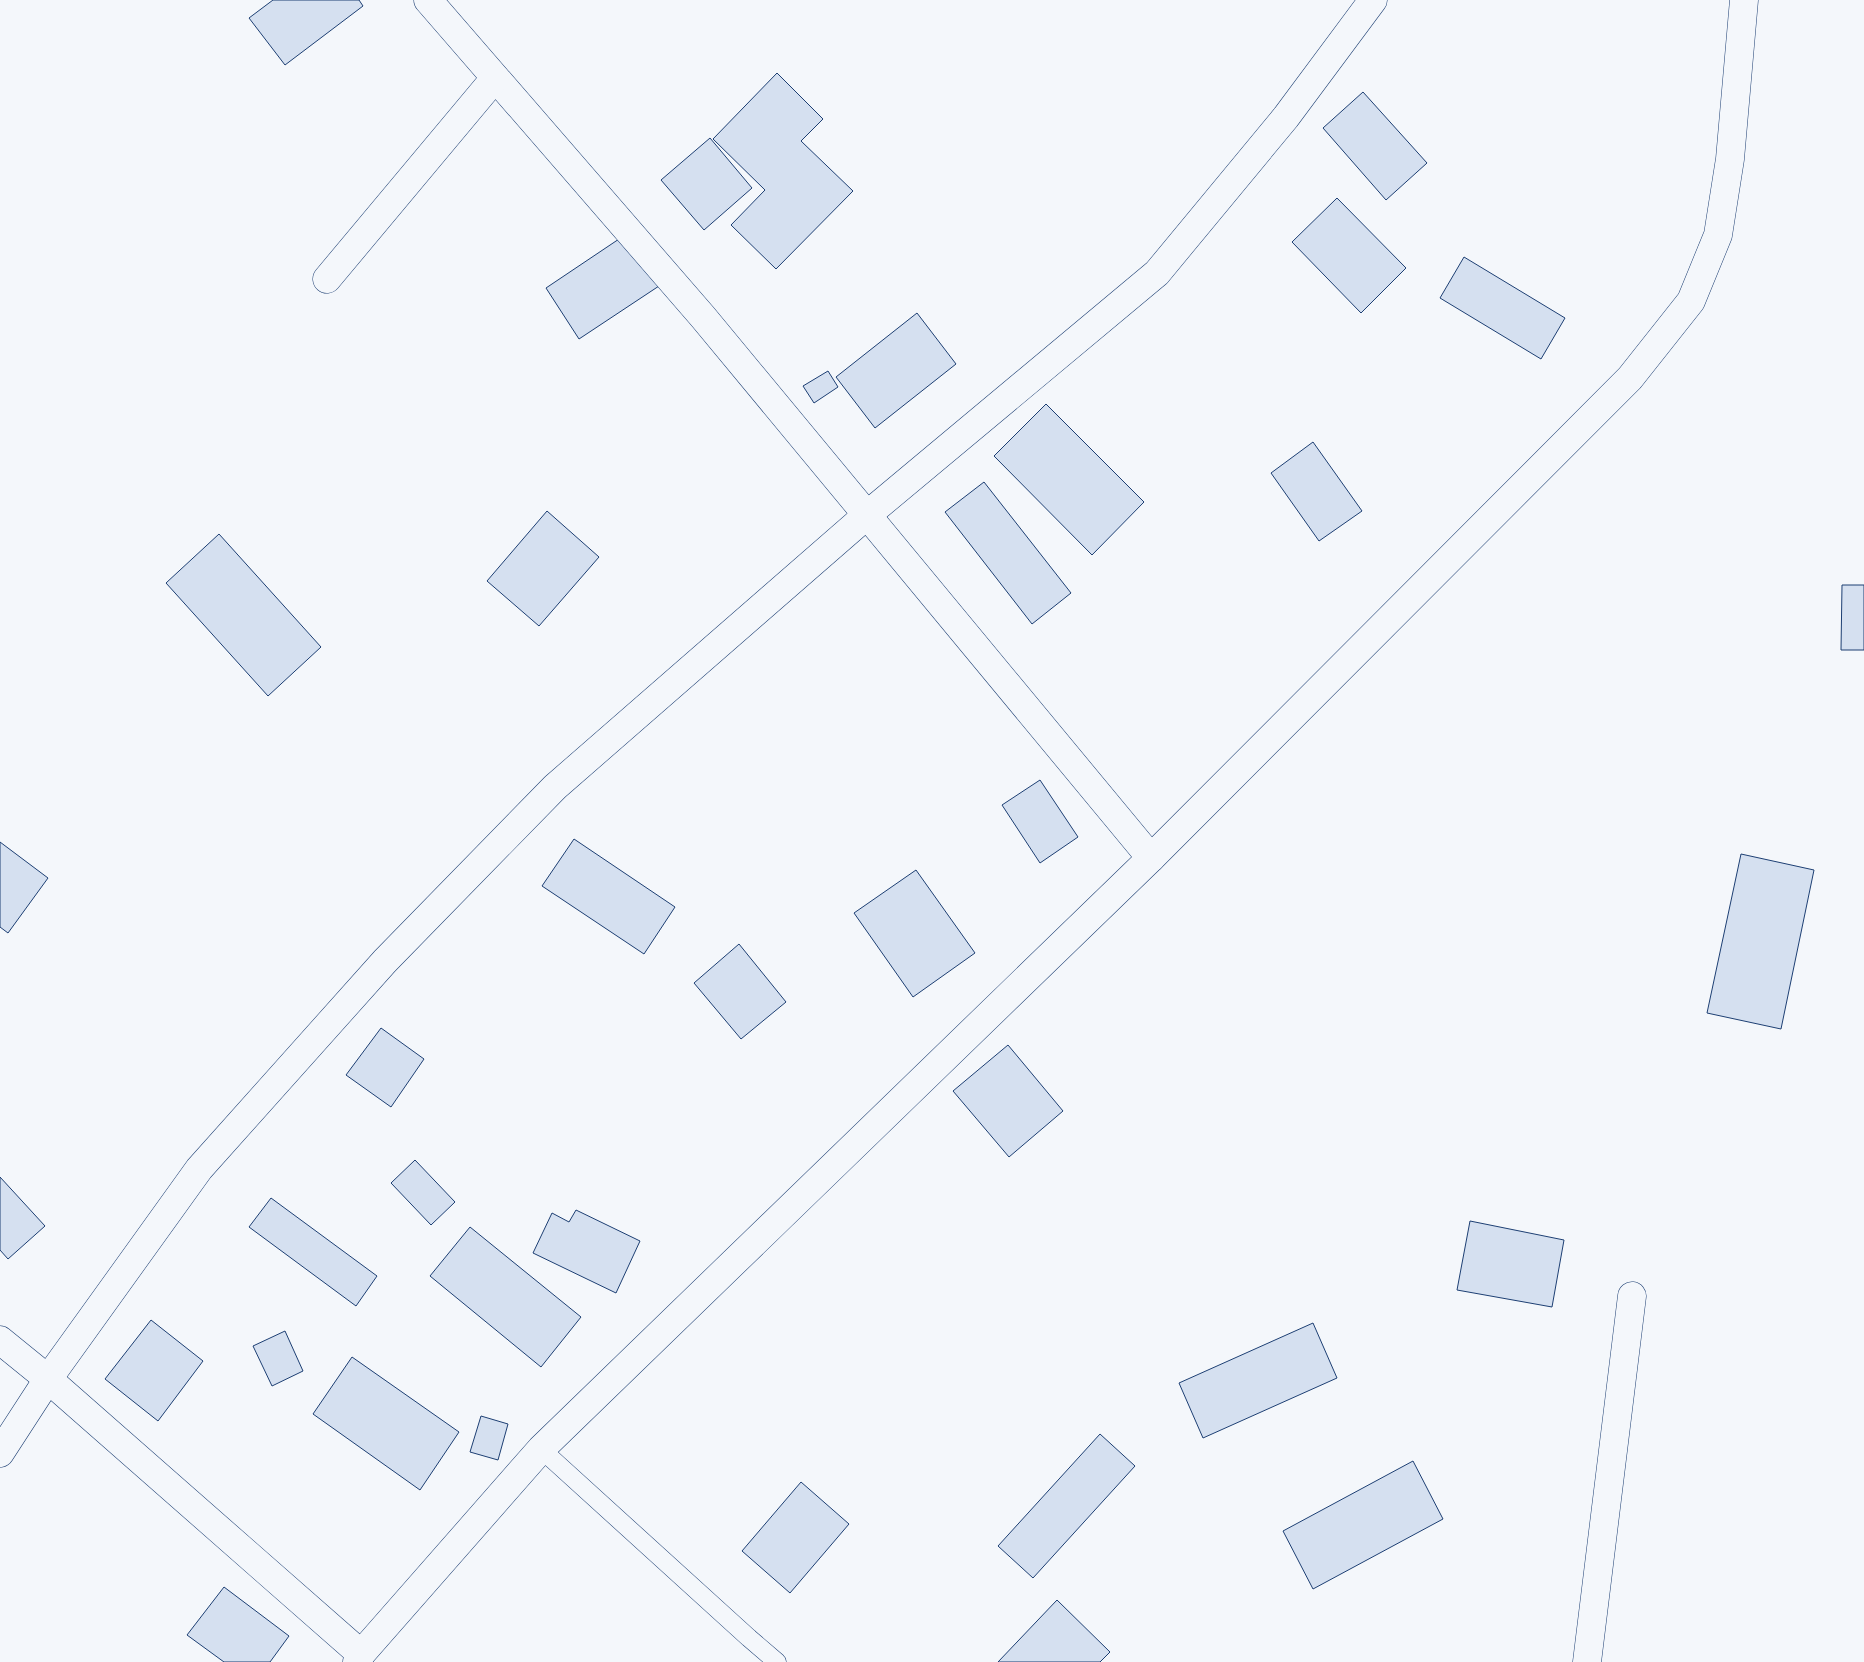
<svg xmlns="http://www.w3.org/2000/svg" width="1864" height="1662" viewBox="0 0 1864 1662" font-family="Cabin,sans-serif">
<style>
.building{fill:#d5e0f0;stroke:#1d3f73}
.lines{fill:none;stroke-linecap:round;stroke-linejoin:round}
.lane-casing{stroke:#1d3f73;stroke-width:19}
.street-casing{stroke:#1d3f73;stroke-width:29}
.lane{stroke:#f4f7fb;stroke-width:18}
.street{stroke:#f4f7fb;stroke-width:28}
</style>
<rect width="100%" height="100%" fill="#f4f7fb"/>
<g class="building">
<polygon points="273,0 359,0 363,6 285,65 249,18"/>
<polygon points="777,73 823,119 801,141 853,191 776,269 731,225 765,190 713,139"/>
<polygon points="1363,92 1427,163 1386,200 1323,128"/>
<polygon points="710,138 752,188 704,230 661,180"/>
<polygon points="1337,198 1406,268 1361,313 1292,242"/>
<polygon points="625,235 659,286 579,339 546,288"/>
<polygon points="1464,257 1565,318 1541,359 1440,298"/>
<polygon points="917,313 956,364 875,428 836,377"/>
<polygon points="828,371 838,387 814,403 803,386"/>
<polygon points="1046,404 1144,502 1092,555 994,456"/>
<polygon points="1313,442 1362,511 1319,541 1271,473"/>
<polygon points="984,482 1071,593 1032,624 945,512"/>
<polygon points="547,511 599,557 539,626 487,581"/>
<polygon points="219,534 321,647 268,696 166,583"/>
<polygon points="1842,585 1864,585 1864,650 1841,650"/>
<polygon points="1040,780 1078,837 1040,863 1002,805"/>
<polygon points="574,839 675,907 644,954 542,886"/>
<polygon points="0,842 48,878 8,933 0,927"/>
<polygon points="1741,854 1814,870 1781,1029 1707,1013"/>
<polygon points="916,870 975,953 913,997 854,913"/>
<polygon points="739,944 786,1002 741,1039 694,983"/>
<polygon points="381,1028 424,1059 391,1107 346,1075"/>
<polygon points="1008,1045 1063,1111 1009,1157 953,1091"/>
<polygon points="415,1160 455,1202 431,1225 391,1183"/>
<polygon points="0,1177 45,1226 8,1259 0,1250"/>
<polygon points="271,1198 377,1276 356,1306 249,1227"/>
<polygon points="576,1210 640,1241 616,1293 533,1253 552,1213 569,1222"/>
<polygon points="1470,1221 1564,1240 1552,1307 1457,1290"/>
<polygon points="470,1227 581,1317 541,1367 430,1276"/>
<polygon points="151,1320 203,1361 158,1421 105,1379"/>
<polygon points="1313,1323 1337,1378 1203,1438 1179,1383"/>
<polygon points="285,1331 303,1371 272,1386 253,1346"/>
<polygon points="352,1357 459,1432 420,1490 313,1414"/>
<polygon points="481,1416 508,1424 498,1460 470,1452"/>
<polygon points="1100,1434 1135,1466 1033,1578 998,1546"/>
<polygon points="1413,1461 1443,1519 1313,1589 1283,1531"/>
<polygon points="801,1482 849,1524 790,1593 742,1551"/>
<polygon points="224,1587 289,1636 270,1662 224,1662 187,1635"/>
<polygon points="1057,1600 1110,1652 1100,1662 998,1662"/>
</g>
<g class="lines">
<defs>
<polyline id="lane" points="541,1449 749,1638 777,1662"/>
<g id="street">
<polyline points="428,0 703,317 1151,858"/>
<polyline points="327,279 495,78"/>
<polyline points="0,1340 48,1379 361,1654"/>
<polyline points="0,1453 48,1379 199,1169 385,961 555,787 867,515 1157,273 1286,117 1373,0"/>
<polyline points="357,1662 361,1654 541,1449 1151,858 1630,378 1691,301 1718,235 1730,159 1744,0"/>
<polyline points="1587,1662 1632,1296"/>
</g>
</defs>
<use href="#lane" class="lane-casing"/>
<use href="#street" class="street-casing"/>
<use href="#lane" class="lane"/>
<use href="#street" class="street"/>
</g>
</svg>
